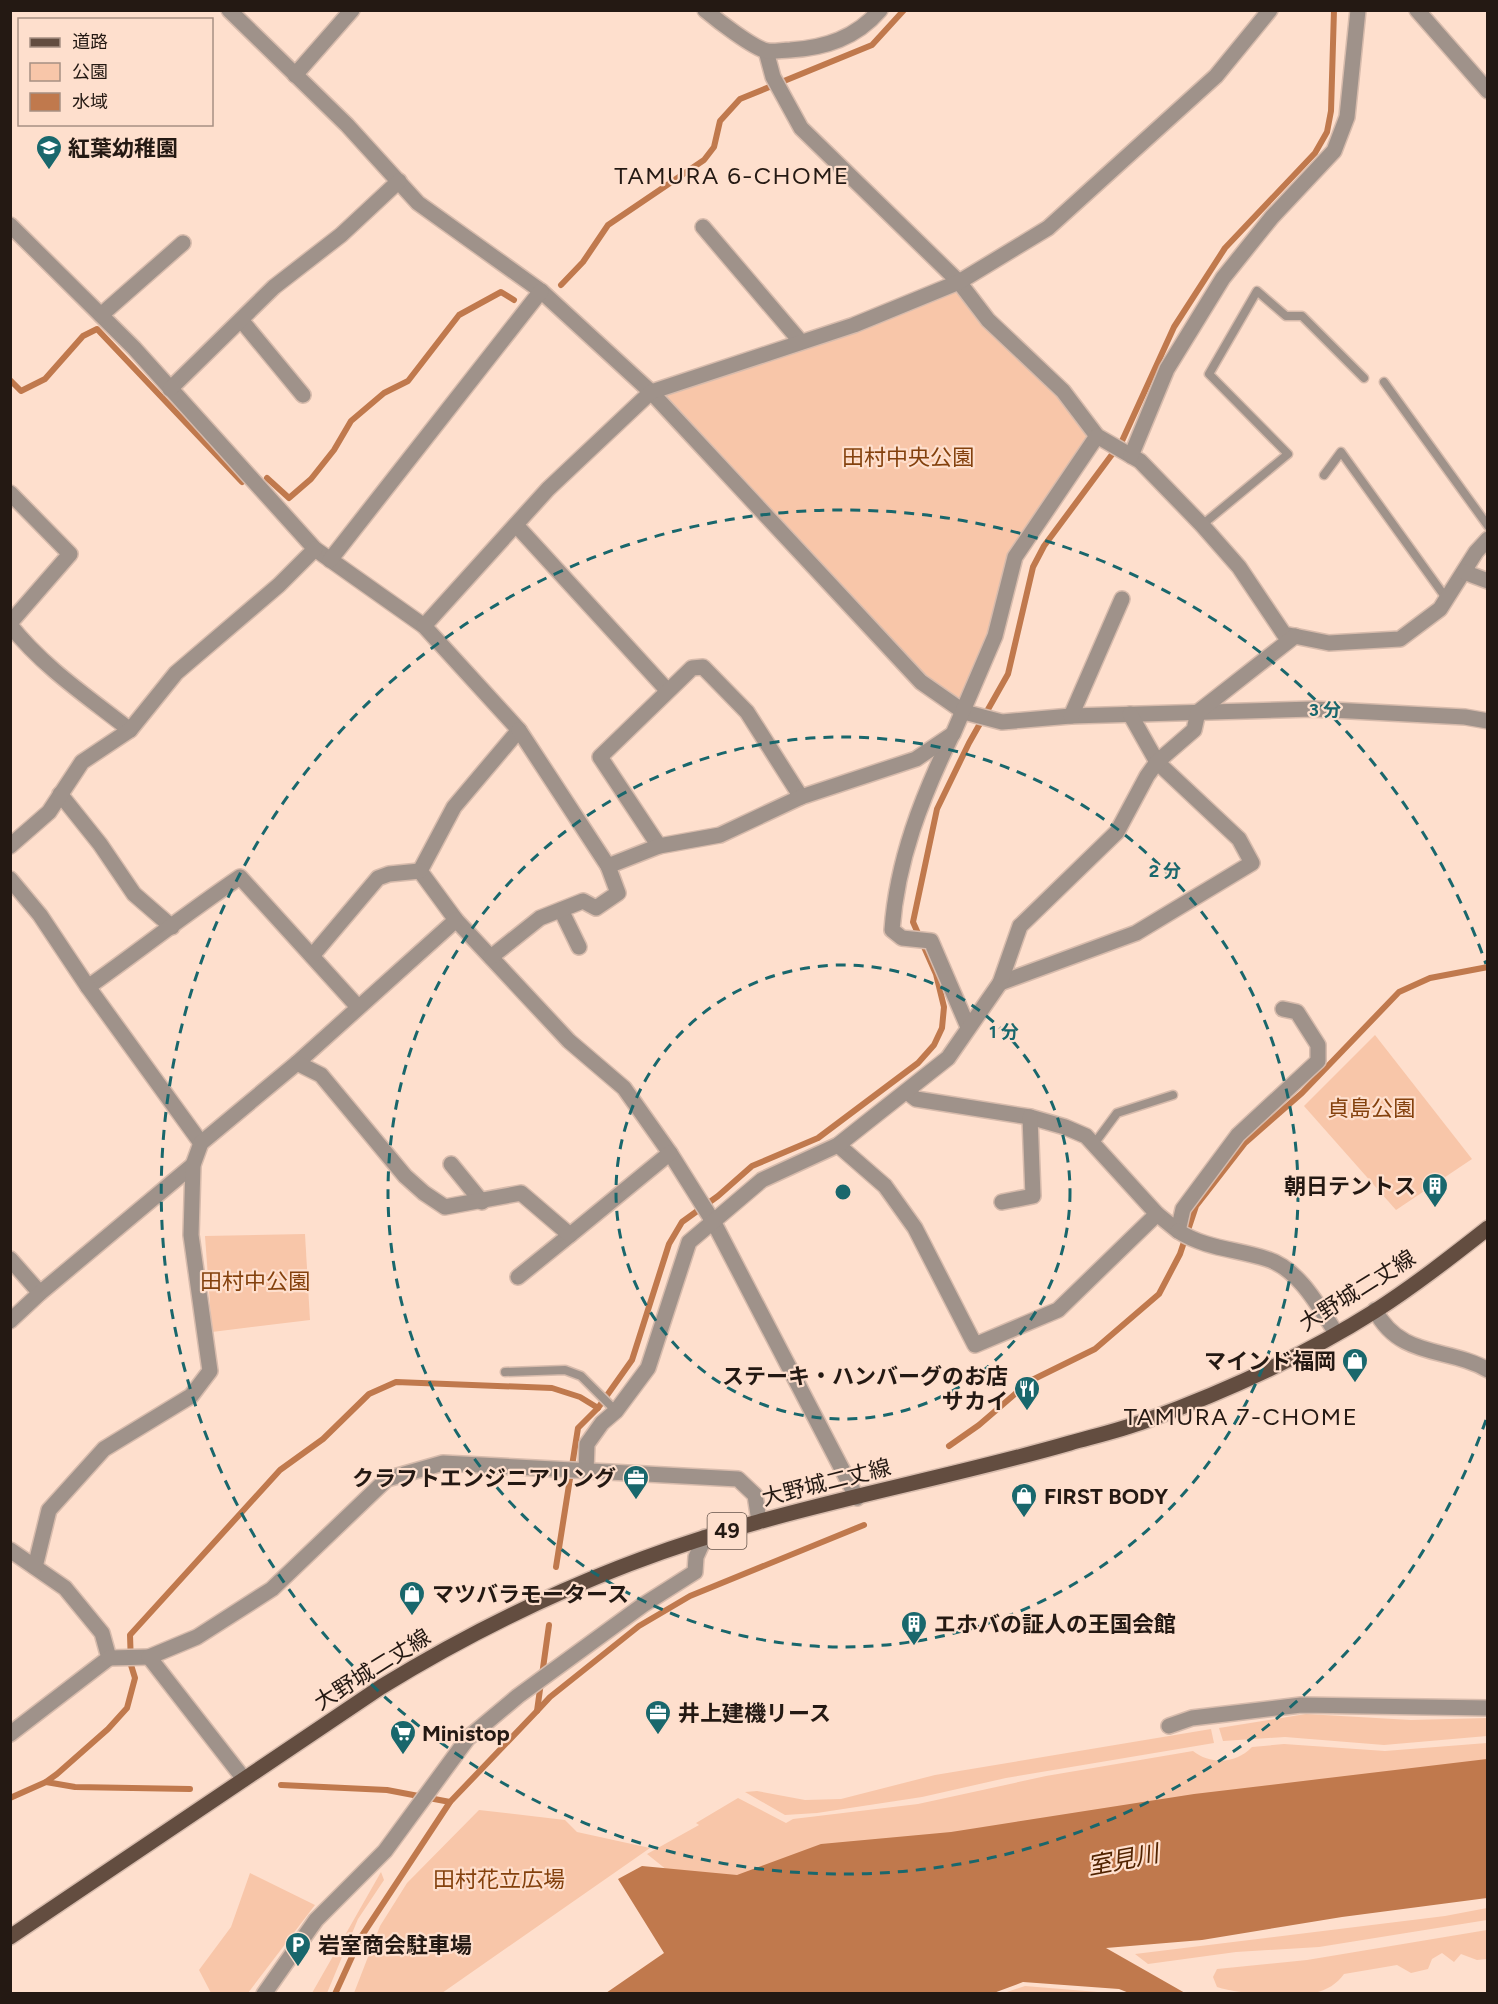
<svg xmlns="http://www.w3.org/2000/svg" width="1498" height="2004" viewBox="0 0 1498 2004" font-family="Figtree,'Noto Sans JP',sans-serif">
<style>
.green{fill:#f8c6a9}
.water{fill:#c0794d}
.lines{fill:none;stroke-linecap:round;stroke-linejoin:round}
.stream{stroke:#c0794d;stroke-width:6}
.service-casing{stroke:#d7bbac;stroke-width:11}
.minor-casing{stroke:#d7bbac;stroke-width:18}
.tertiary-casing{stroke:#d7bbac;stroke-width:18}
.primary-casing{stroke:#d7bbac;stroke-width:18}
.service{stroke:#9f928a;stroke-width:8}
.minor{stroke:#9f928a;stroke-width:15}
.tertiary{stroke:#9f928a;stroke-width:15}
.primary{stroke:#634d40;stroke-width:15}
.ring{fill:none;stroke:#19676c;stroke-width:3;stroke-dasharray:10 8}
.labels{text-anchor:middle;stroke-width:4.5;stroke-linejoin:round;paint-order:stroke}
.shield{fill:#fedfcd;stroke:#65544b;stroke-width:1.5}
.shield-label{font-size:21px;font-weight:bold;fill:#241913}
.poi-label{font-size:22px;font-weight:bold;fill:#241913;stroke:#fedfcd;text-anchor:start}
.park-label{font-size:22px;fill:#84410d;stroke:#fedfcd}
.street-label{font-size:22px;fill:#241913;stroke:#fedfcd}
.neighbourhood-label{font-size:24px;letter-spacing:1.5px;fill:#241913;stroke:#fedfcd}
.water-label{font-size:24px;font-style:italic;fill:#512300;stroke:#fedfcd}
.centre{fill:#19676c;stroke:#fedfcd;stroke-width:3}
.ring-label{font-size:18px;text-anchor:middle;font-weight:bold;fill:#19676c;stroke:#fedfcd;stroke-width:4.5;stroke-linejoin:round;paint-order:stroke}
</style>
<rect width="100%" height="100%" fill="#fedfcd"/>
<g class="green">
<polygon points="956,292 980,324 1060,396 1089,436 1009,552 989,633 962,700 926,676 662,396 854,332"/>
<polygon points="1375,1035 1472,1159 1396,1210 1304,1106"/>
<polygon points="305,1234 310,1320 212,1332 205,1236"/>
<polygon points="1306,1714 1411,1720 1487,1718 1487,1736 1384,1745 1285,1737 1223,1741 1219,1728"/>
<polygon points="1211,1729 1214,1743 1006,1778 922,1797 817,1813 785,1815 745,1792 757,1791 805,1800 841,1799 935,1775"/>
<path d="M1487 1743V1767L735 1883 672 1874 647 1854 699 1825 696 1823 738 1798 786 1823 793 1819 918 1804 1046 1776 1193 1751C1211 1765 1236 1764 1252 1747L1284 1744 1385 1751Z"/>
<polygon points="479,1810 565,1820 577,1832 650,1848 442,1993 354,1993 380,1926 407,1883"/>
<polygon points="381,1872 384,1880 358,1919 327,1993 312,1993"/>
<polygon points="250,1873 315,1905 248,1993 211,1993 199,1970 231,1927"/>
<polygon points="1487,1908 1487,1920 1319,1947 1236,1952 1148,1964 1135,1954 1445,1916"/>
<path d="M1487 1930V1959L1477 1960 1461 1954 1454 1962 1442 1953 1432 1959 1428 1969 1411 1973 1397 1965 1344 1974C1337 1984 1327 1990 1314 1993 1291 1998 1238 1994 1217 1987L1213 1977 1217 1969 1307 1960Z"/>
<polygon points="1025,1986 1110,1993 1004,1993"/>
</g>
<polygon class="water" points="1487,1759 1487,1898 1342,1917 1202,1940 1106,1948 1185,1993 1129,1993 1119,1989 1023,1982 991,1994 606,1993 664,1953 618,1879 642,1866 737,1875 821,1844 951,1832 1194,1794"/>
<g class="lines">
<g class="stream">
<polyline points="561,285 583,262 608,225 704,160 714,147 720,121 740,99 872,45 904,10"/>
<polyline points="10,380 21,391 45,379 83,336 97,329 242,482"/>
<polyline points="267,478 289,498 311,479 334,450 351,421 384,393 408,381 459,315 501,292 514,300"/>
<polyline points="949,1446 979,1425 1030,1381 1095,1349 1159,1294 1180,1254 1196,1206 1245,1143 1302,1093 1399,992 1430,978 1488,967"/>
<polyline points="556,1567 578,1428 598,1408 632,1360 669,1244 682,1222 718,1196 752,1166 818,1138 918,1063 934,1045 942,1028 944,1007 936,974 913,922 937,809 969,743 1008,674 1033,567 1044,546 1122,441 1174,327 1225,248 1315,153 1327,132 1331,111 1334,10"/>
<polyline points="537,1711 550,1697 639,1626 690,1596 864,1525"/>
<polyline points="46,1782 75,1787 190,1789"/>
<polyline points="281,1785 387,1790 450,1802"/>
<polyline points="10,1798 46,1782 57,1774 108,1729 127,1708 135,1678 131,1665 130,1635 280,1470 323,1439 369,1394 396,1382 552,1388 580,1397 598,1408"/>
<polyline points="335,1994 361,1937 450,1802 537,1711 549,1625"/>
</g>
<defs>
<g id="service">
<polyline points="1384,382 1488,526"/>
<polyline points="1324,475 1341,452 1446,598"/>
<polyline points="1202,525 1288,454 1209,374 1257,291 1286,316 1302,316 1364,378"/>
<polyline points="1094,1144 1117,1113 1173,1095"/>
<polyline points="505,1372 565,1370 581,1376 616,1411"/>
</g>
<g id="minor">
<polyline points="229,10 347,125 418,203 541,291 651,392 921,682 964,712 1002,722 1071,716 1313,709 1465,717 1488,721"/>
<polyline points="766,51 773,77 801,128 959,282 988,320 1063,391 1097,436 1140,461 1202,525 1239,567 1284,634 1329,643 1400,639 1440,609 1476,552 1488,539"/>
<polyline points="295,75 352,10"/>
<polyline points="10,225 134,348 315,549 424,626 519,730 454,807 420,871 456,920 569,1041 624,1088 670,1153 714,1223 857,1498"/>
<polyline points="703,227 801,342"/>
<polyline points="101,315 183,243"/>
<polyline points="241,320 303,395"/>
<polyline points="170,389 274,287 341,235 399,181"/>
<polyline points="1131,456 1167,369 1223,278 1272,217 1334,151 1347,117 1358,10"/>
<polyline points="10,493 70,554 10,623"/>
<polyline points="516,525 667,690"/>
<polyline points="330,560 541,291"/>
<polyline points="1464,572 1488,581"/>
<path d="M10 625C43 667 88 697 130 730"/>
<polyline points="424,626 548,489 651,392 854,325 959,282 1048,228 1216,76 1270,10"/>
<polyline points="1071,716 1122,599"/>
<polyline points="519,730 608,866"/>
<path d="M952 735C922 797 897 860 892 930L902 938 931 941 968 1027"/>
<polyline points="60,794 100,844 134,894 172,927"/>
<polyline points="10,846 49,812 82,762 130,730 176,673 279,585 315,549"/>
<polyline points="659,846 600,757 692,668 703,667 747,712 801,797"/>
<path d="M10 879 40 915 88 987C139 951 188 912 240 877L358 1007"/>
<polyline points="561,910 579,947"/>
<polyline points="312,956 378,878 389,874 420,871"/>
<polyline points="491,957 540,918 583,901 596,908 618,893 608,866 659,846 720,835 801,797 916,759 953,734 995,636 1015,557 1097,436"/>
<polyline points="1000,983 1136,933 1252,863 1239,839 1157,762 1130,714"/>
<polyline points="88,987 201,1143"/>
<polyline points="297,1063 456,920"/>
<polyline points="907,1092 916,1099 1030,1117 1065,1127 1086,1136 1157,1214 1178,1231 1183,1209 1238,1135 1318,1061 1318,1045 1297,1012 1283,1009"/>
<polyline points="838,1145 885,1186 915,1228 975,1345 1058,1310 1157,1214"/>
<polyline points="451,1164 482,1202"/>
<polyline points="1002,1202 1033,1196 1030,1117"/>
<path d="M1178 1231C1206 1249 1237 1249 1267 1259 1299 1269 1319 1307 1336 1333"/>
<polyline points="10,1259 40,1293"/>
<polyline points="518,1277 570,1235"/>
<path d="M1375 1310C1400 1359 1449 1347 1488 1370"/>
<polyline points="10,1321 40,1293 193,1165"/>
<polyline points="586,1472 587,1444 602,1423 616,1411 648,1368 689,1242 762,1180 838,1145 948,1058 1000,983 1020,926 1117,832 1147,776 1157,762 1194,730 1198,712 1295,636"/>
<polyline points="10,1550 65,1588 102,1633 109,1658 10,1734"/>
<polyline points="35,1567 49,1510 104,1449 191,1396 210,1371 191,1235 193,1165 201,1143 297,1063 321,1075 405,1176 424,1193 445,1207 521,1193 570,1235 670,1153"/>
<polyline points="109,1658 149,1657"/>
<polyline points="1169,1726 1192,1718 1301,1705 1488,1708"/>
<polyline points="244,1779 149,1657 197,1637 272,1589 387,1479 443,1463 738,1479 755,1495 759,1521"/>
<polyline points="264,1994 316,1920 385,1851 468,1738 518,1696 643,1605 695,1572 696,1557 705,1537"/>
</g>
<g id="tertiary">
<path d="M705 10C717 20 753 48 767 51 774 52 783 50 790 50 825 48 856 38 880 10"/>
<polyline points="1417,10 1488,91"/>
</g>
<path id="primary" d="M10 1937 381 1687C498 1615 625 1558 758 1522 861 1493 966 1473 1070 1443 1095 1436 1121 1430 1145 1421 1224 1392 1304 1356 1375 1311 1414 1286 1451 1257 1488 1228"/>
</defs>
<use href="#service" class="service-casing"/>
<use href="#minor" class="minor-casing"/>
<use href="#tertiary" class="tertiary-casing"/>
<use href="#primary" class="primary-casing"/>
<use href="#service" class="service"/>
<use href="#minor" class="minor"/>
<use href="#tertiary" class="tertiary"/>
<use href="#primary" class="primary"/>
</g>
<g class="ring">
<circle cx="843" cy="1192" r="227"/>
<circle cx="843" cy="1192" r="455"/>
<path d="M1486 1420A682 682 0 1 1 1486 964"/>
</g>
<defs>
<symbol id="school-pin" viewBox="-11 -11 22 30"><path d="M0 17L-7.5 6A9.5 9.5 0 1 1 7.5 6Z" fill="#19676c" stroke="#fedfcd"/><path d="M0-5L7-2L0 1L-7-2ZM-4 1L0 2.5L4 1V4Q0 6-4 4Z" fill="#fff"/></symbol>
<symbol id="building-pin" viewBox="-11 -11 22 30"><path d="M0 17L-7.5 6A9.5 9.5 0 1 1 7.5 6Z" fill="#19676c" stroke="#fedfcd"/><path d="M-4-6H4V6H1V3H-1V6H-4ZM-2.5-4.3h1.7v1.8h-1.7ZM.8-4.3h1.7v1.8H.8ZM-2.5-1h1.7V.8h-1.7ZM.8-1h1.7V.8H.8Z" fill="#fff"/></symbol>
<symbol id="shop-pin" viewBox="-11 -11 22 30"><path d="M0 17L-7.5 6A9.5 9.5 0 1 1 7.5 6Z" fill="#19676c" stroke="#fedfcd"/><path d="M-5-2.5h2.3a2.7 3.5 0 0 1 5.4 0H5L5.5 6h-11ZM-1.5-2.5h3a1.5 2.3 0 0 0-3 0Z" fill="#fff"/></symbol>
<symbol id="restaurant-pin" viewBox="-11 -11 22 30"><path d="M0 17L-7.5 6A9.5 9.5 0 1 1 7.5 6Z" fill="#19676c" stroke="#fedfcd"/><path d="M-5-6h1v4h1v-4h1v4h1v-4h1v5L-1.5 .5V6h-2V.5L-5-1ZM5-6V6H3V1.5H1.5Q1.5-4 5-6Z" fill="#fff"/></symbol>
<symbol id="office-pin" viewBox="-11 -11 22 30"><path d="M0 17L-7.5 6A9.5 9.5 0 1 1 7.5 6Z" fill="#19676c" stroke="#fedfcd"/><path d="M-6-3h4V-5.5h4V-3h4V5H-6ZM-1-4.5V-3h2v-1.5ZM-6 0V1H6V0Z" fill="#fff"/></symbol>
<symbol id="supermarket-pin" viewBox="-11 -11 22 30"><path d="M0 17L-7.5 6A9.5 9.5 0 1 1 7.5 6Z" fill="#19676c" stroke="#fedfcd"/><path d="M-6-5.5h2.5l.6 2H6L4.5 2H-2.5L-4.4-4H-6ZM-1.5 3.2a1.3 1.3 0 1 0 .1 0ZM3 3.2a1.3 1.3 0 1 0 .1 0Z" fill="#fff"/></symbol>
<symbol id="parking-pin" viewBox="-11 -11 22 30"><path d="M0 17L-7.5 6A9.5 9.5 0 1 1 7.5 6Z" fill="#19676c" stroke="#fedfcd"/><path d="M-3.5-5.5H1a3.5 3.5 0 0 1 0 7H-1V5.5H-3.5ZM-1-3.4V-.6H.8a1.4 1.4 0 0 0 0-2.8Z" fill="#fff"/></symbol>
</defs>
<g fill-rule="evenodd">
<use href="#school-pin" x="34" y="133" width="30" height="40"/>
<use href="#building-pin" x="1420" y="1171" width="30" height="40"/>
<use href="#shop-pin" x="1340" y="1346" width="30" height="40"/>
<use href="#restaurant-pin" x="1012" y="1374" width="30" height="40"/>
<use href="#office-pin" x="621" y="1463" width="30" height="40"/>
<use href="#shop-pin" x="1009" y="1481" width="30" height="40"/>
<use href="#shop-pin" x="397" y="1579" width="30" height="40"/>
<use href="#building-pin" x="899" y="1609" width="30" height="40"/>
<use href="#office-pin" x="643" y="1698" width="30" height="40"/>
<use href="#supermarket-pin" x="388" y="1718" width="30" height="40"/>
<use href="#parking-pin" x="283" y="1930" width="30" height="40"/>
</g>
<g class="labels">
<rect class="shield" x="707.5" y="1513" width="39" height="36" rx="4.5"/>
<g class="shield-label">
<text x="727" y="1538">49</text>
</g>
<g class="poi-label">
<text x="68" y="156">紅葉幼稚園</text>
<text x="1416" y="1194" text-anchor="end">朝日テントス</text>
<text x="1336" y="1369" text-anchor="end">マインド福岡</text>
<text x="1008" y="1384" text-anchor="end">ステーキ・ハンバーグのお店<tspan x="1008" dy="25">サカイ</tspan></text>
<text x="616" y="1486" text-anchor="end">クラフトエンジニアリング</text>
<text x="1044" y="1504">FIRST BODY</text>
<text x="432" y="1602">マツバラモータース</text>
<text x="934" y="1632">エホバの証人の王国会館</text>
<text x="678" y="1721">井上建機リース</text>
<text x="422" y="1741">Ministop</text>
<text x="318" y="1953">岩室商会駐車場</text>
</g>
<g class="park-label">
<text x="908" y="465">田村中央公園</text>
<text x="1371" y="1116">貞島公園</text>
<text x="255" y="1289">田村中公園</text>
<text x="499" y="1887">田村花立広場</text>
</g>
<g class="street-label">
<text transform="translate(1357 1290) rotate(-32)" y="8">大野城二丈線</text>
<text transform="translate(826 1482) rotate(-14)" y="8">大野城二丈線</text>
<text transform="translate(372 1669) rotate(-32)" y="8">大野城二丈線</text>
</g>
<g class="neighbourhood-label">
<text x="732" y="184">TAMURA 6-CHOME</text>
<text x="1241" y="1425">TAMURA 7-CHOME</text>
</g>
<g class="water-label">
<text transform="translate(1123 1860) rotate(-11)" y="8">室見川</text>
</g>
</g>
<circle cx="843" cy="1192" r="9" class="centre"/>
<g class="ring-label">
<text x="1325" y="716">3 分</text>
<text x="1165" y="877">2 分</text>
<text x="1004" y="1038">1 分</text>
</g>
<rect width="1498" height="2004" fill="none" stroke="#241913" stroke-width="24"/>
<rect x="18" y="18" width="195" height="108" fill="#fedfcd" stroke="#a79083" stroke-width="1.5"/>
<rect x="30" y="38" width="30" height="9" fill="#634d40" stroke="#a79083" stroke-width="1.5"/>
<text x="72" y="48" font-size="18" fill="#241913">道路</text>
<rect x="30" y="63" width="30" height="18" fill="#f8c6a9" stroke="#a79083" stroke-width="1.5"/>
<text x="72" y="78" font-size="18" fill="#241913">公園</text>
<rect x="30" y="93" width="30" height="18" fill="#c0794d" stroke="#a79083" stroke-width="1.5"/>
<text x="72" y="108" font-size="18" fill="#241913">水域</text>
</svg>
